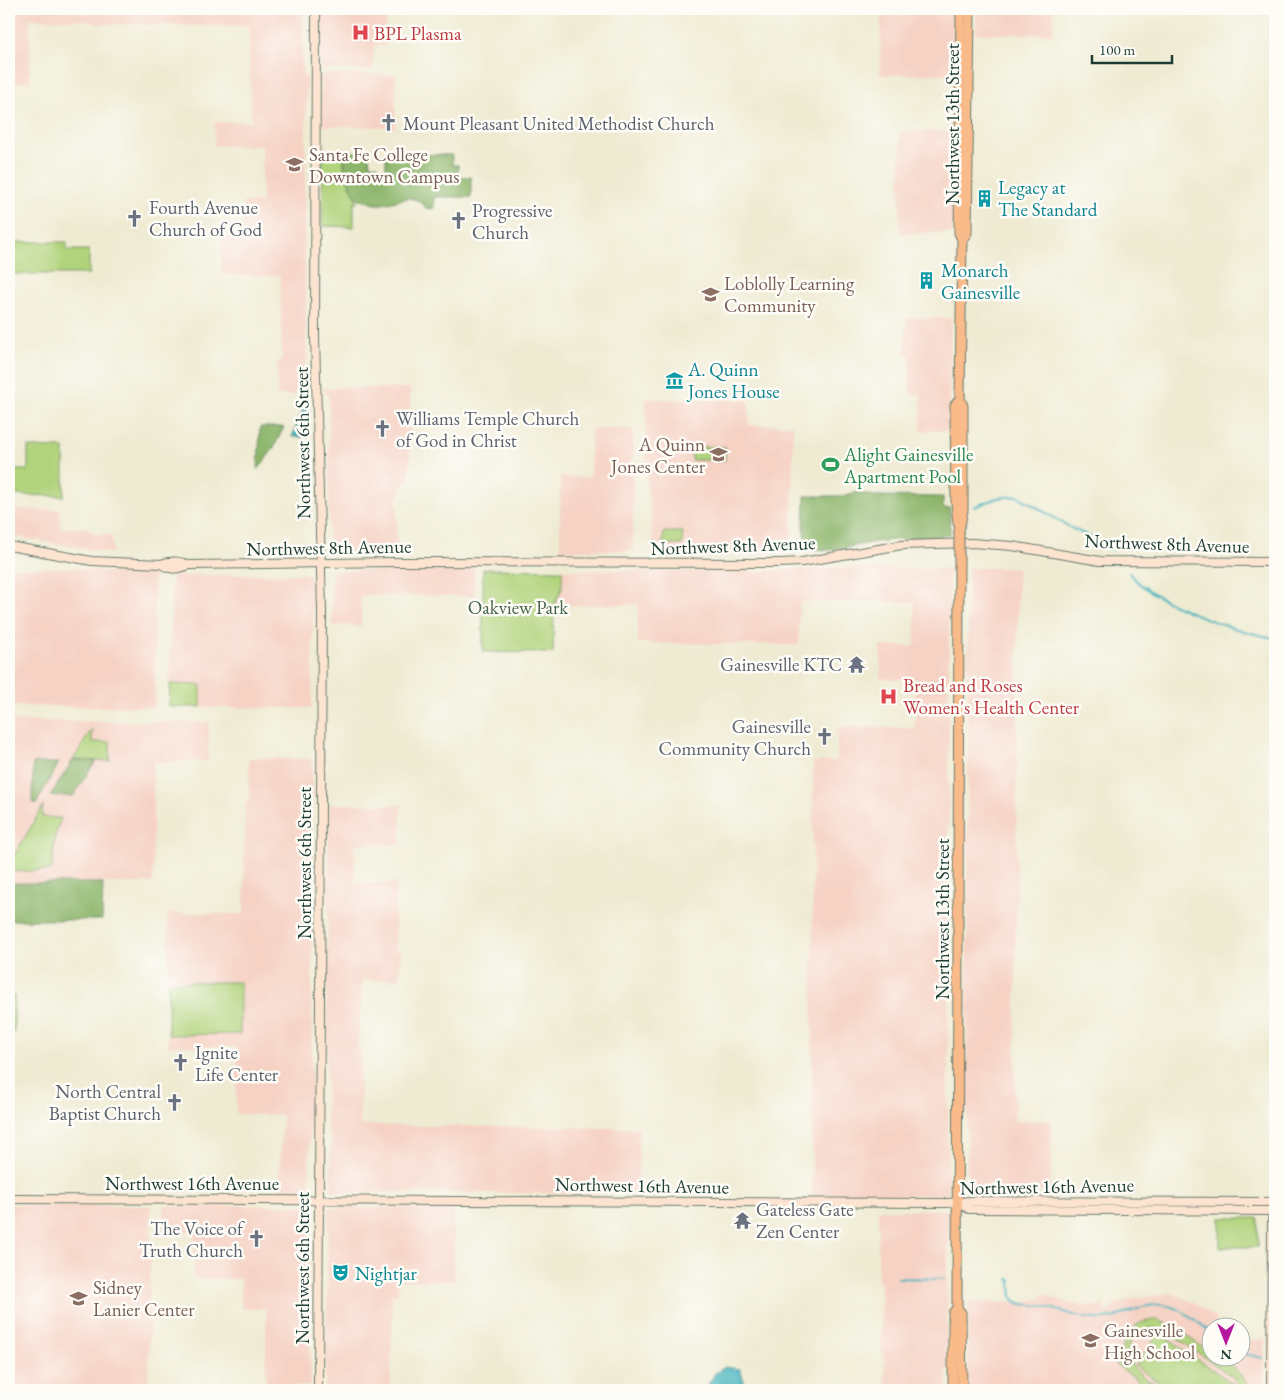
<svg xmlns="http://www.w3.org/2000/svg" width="1284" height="1399" viewBox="0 0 1284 1399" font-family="'EB Garamond',serif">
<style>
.built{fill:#f6d2c4}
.green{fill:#b1d37b;stroke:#688858}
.forest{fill:#8cb56b;stroke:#567950}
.water{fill:#44b3be;stroke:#327879}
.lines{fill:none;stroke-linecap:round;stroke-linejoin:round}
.stream{stroke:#44b3be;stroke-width:2}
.secondary-casing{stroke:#687a6c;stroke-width:10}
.primary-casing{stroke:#687a6c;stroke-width:11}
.secondary{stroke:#fde4d1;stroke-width:8}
.primary{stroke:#fabb8b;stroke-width:9}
.primary-bridge-casing{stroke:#687a6c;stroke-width:11;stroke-linecap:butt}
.primary-bridge{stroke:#fabb8b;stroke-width:9}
.labels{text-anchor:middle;stroke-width:5;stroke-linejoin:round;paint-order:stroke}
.health-label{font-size:19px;fill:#be3a42;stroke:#fdfcf7;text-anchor:start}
.worship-label{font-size:19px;fill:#5b616d;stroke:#fdfcf7;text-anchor:start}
.street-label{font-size:19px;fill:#1f3d34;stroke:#fdfcf7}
.education-label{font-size:19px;fill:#785e54;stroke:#fdfcf7;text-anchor:start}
.culture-label{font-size:19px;fill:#0d838f;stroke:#fdfcf7;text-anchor:start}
.leisure-label{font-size:19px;fill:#27864d;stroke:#fdfcf7;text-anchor:start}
.park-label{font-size:19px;fill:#446246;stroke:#fdfcf7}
</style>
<rect width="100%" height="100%" fill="#fdfcf7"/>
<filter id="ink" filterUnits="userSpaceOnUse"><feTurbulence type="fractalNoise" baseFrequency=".02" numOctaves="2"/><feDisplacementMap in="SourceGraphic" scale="10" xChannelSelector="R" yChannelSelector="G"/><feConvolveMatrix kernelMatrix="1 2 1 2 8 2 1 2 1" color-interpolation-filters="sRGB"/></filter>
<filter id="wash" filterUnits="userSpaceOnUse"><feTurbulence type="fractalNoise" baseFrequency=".0096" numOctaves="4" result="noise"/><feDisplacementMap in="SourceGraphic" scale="20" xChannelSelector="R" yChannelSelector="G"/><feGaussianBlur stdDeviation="1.12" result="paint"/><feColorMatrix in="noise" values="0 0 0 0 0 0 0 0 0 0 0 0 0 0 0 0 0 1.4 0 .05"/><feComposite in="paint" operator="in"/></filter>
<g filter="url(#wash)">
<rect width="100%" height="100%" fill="#efebd3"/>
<g class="built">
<polygon points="9,9 303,9 302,76 307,76 304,235 307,360 294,395 277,395 277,363 282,360 280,276 221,275 221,234 243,234 243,202 262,202 262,146 214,146 215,122 251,122 249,26 98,24 84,20 30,19 30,82 9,82"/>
<polygon points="319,9 386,9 386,45 374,45 373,70 321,69"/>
<polygon points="881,9 956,9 953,74 880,75"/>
<rect x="976" y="9" width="77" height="25"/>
<polygon points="324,74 396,75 395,127 320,126 321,77"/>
<polygon points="900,131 953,132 952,233 900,233"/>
<polygon points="906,318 951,318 949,431 921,431 921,395 910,394 910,355 905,354"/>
<polygon points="321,388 410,388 410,476 397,499 397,553 329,551 329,398"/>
<polygon points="646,399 749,400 749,425 793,425 792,553 653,552 652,525 646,481"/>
<polygon points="591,429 633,429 633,551 560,550 560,477 590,477"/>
<polygon points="9,509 60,510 60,528 87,528 95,534 112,535 113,553 9,536"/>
<polygon points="9,568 74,568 115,573 154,573 155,707 9,706"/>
<polygon points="813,568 949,569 948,1195 812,1195 813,762 837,761 837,727 915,728 915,680 881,679 881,646 915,646 915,602 799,602 799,645 638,643 638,604 554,606 562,588 562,570 758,571"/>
<polygon points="968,568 1018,568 1015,1121 1051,1121 1051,1191 970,1191 967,1188"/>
<polygon points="474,569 474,596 361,595 361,626 332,625 332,571"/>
<polygon points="307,574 311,578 313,609 312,708 169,707 172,576"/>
<polygon points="9,721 209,722 208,761 153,762 153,883 9,883"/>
<polygon points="249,758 312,759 312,1115 310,1127 309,1191 279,1191 282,1115 236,1114 237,1047 168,1046 168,913 244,914 245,802 249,802"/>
<polygon points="329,804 401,805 401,844 355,844 355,883 396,883 395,950 400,951 400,979 362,980 358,1047 360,1047 360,1125 639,1128 638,1194 331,1192 331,1138 329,1138 326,1114"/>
<polygon points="9,1205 151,1206 148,1390 9,1390"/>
<polygon points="164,1205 306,1206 309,1209 311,1386 266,1386 266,1309 241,1309 241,1279 194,1279 194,1231 164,1231"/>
<polygon points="331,1207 454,1208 454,1281 399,1280 398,1294 392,1294 391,1390 325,1390 328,1210"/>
<polygon points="878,1210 946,1210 948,1212 947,1390 885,1390 885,1360 881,1350 881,1283 878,1282"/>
<polygon points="1171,1293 1193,1302 1216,1318 1217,1326 1212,1326 1212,1356 1242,1356 1242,1342 1265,1339 1264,1390 968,1390 968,1303 1026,1302 1040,1298 1043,1294 1071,1304 1099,1307 1104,1305 1104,1311 1112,1311 1112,1307 1115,1307 1116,1304 1130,1299"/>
</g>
<g class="green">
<path d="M326 151 344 152C343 162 344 171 348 180 351 188 357 195 357 203H354V227L324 226 322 223 323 156Z"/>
<polygon points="9,242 67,242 67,250 89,250 89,274 9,274"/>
<polygon points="28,447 64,448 64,496 9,495 9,470 28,470"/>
<rect x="692" y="447" width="33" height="13"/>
<polygon points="664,532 683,532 682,545 663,545"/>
<polygon points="483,569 562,570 562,588 554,606 553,653 483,652"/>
<polygon points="170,684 201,685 201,707 169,707"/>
<polygon points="92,729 92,742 110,742 110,761 73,760"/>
<polygon points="43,806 42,817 61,818 55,836 52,870 9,872 9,864"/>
<polygon points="168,982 240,982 240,1034 168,1035"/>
<rect x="9" y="996" width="5" height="36"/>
<rect x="1220" y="1218" width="38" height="29"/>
<path d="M1158 1320 1172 1326 1211 1353 1212 1356C1225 1356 1246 1378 1250 1390H1242L1233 1377 1168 1332C1147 1319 1119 1339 1131 1363 1137 1375 1154 1383 1164 1390H1152L1115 1364 1119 1358 1122 1360C1119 1337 1134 1319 1158 1320Z"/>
<polygon points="1159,1333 1235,1385 1231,1390 1170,1390 1135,1366"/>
</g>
<g class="forest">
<path d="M344 152H369L370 165H378V173L386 174V154L452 155V165H458V177H471V197H434V209L426 208C412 188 394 206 376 204 370 203 363 200 357 198 348 183 343 169 344 152Z"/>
<polygon points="260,427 284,427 273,449 258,470"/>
<polygon points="857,492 875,496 943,497 943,508 950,508 950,535 882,541 830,550 807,549 804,529 805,496 841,496"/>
<polygon points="73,760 96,761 73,796 50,796"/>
<polygon points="33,763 59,763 36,804 32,802"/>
<polygon points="9,883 103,883 102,920 9,920"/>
</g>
<g class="water">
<polygon points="308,403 307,437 292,437 305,404"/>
<polygon points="725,1367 740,1369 747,1390 705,1390 715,1373"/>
</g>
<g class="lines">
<g class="stream">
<polyline points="974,507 997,498 1018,496 1071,528 1106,544 1111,550"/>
<path d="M1129 573C1154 604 1237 632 1275 638"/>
<polyline points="898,1278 944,1279"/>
<path d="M1009 1279 1011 1281 1012 1298C1017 1305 1025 1304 1033 1305 1057 1307 1080 1321 1104 1319 1125 1318 1140 1303 1163 1305 1182 1307 1197 1322 1212 1333"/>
<polyline points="1242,1353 1262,1358"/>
</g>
</g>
</g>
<g filter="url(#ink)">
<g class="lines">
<defs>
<g id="secondary">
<polyline points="316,9 315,336 322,610 318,1390"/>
<path d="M9 546 92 561 161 564C171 560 179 561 190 565"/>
<path d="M161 564C171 571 178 569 190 565L393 562 779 563 802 562 902 545 972 543 1012 546 1100 561 1275 562"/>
<polyline points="9,1199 948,1203 970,1201 1275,1202 1272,1221 1271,1390"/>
<polyline points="958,1203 969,1209 1275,1211"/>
</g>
<g id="primary">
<polyline points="962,239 967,233 970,9"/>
<polyline points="958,523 956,503 955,405 960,399"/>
<polyline points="959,531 963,510 963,406 960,399 962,239 959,233 961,9"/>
<polyline points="957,1308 961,1313 962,1390"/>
<polyline points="953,1390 953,1313 957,1308 959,556"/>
</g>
</defs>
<use href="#secondary" class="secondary-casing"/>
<use href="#primary" class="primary-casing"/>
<use href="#secondary" class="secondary"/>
<use href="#primary" class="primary"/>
<defs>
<polyline id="primary-bridge" points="959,531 959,556"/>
</defs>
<use href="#primary-bridge" class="primary-bridge-casing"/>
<use href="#primary-bridge" class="primary-bridge"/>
</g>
</g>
<defs>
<symbol id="hospital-bare" viewBox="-9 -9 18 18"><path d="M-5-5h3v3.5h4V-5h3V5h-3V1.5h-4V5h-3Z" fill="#e0444e" stroke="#fdfcf7" stroke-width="2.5" paint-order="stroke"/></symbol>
<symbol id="church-bare" viewBox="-9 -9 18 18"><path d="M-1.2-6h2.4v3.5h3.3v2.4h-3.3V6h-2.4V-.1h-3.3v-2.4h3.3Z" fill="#6b7280" stroke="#fdfcf7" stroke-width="2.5" paint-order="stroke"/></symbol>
<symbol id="university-bare" viewBox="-9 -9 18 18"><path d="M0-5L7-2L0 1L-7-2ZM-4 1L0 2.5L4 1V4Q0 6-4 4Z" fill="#8d6e63" stroke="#fdfcf7" stroke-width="2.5" paint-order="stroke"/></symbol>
<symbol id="building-bare" viewBox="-9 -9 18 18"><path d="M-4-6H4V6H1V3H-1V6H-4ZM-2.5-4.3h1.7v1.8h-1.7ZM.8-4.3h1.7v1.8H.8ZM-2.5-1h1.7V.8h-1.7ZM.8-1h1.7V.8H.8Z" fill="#0f9aa8" stroke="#fdfcf7" stroke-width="2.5" paint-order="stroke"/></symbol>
<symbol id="school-bare" viewBox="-9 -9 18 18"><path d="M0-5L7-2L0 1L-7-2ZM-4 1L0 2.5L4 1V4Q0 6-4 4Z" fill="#8d6e63" stroke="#fdfcf7" stroke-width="2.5" paint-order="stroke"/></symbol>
<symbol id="museum-bare" viewBox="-9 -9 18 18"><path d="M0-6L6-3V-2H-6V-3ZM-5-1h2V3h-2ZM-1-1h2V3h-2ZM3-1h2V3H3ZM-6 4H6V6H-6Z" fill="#0f9aa8" stroke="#fdfcf7" stroke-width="2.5" paint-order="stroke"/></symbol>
<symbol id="stadium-bare" viewBox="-9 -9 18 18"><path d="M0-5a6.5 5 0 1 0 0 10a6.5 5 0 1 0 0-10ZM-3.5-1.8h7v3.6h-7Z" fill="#2e9e5b" stroke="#fdfcf7" stroke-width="2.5" paint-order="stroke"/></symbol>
<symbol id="temple-bare" viewBox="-9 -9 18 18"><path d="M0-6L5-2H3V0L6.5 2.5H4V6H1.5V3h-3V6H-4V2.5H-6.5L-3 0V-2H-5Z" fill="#6b7280" stroke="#fdfcf7" stroke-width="2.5" paint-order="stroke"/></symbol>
<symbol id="theatre-bare" viewBox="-9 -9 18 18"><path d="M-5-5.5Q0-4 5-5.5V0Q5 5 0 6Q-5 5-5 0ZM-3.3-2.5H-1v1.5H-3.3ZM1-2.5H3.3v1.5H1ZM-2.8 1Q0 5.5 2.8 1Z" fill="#0f9aa8" stroke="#fdfcf7" stroke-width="2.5" paint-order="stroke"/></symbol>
</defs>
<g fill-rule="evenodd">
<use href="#hospital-bare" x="348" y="20" width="25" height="25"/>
<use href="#church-bare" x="376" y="110" width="25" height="25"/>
<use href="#university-bare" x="282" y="152" width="25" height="25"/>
<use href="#building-bare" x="972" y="186" width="25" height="25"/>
<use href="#church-bare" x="122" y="206" width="25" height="25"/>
<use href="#church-bare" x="446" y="208" width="25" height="25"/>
<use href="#building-bare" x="914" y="268" width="25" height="25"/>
<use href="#school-bare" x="698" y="282" width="25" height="25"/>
<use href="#museum-bare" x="662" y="368" width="25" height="25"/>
<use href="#church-bare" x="370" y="416" width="25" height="25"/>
<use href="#school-bare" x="706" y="442" width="25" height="25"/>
<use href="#stadium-bare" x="818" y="452" width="25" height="25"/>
<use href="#temple-bare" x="844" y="652" width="25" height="25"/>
<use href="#hospital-bare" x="876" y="684" width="25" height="25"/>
<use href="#church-bare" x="812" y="724" width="25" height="25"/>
<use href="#church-bare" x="168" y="1050" width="25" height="25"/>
<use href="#church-bare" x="162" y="1090" width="25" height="25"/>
<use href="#temple-bare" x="730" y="1208" width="25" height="25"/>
<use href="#church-bare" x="244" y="1226" width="25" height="25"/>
<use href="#theatre-bare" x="328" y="1260" width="25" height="25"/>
<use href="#school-bare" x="66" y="1286" width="25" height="25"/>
<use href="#school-bare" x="1078" y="1328" width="25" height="25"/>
</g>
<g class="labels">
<g class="health-label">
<text x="374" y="40">BPL Plasma</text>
<text x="903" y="692">Bread and Roses<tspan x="903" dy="22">Women's Health Center</tspan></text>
</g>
<g class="worship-label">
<text x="403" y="130">Mount Pleasant United Methodist Church</text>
<text x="149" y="214">Fourth Avenue<tspan x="149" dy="22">Church of God</tspan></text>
<text x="472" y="217">Progressive<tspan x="472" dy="22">Church</tspan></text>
<text x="396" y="425">Williams Temple Church<tspan x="396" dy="22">of God in Christ</tspan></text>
<text x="842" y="671" text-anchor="end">Gainesville KTC</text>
<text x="811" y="733" text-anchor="end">Gainesville<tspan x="811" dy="22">Community Church</tspan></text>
<text x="195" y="1059">Ignite<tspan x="195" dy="22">Life Center</tspan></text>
<text x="161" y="1098" text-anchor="end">North Central<tspan x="161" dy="22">Baptist Church</tspan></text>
<text x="756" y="1216">Gateless Gate<tspan x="756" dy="22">Zen Center</tspan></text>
<text x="243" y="1235" text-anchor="end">The Voice of<tspan x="243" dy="22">Truth Church</tspan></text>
</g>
<g class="street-label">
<text transform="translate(952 124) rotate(-90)" y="7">Northwest 13th Street</text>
<text transform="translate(302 443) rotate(-91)" y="7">Northwest 6th Street</text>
<text transform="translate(1167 543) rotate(2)" y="7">Northwest 8th Avenue</text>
<text transform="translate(733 545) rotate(-2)" y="7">Northwest 8th Avenue</text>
<text transform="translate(329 547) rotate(-1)" y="7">Northwest 8th Avenue</text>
<text transform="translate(304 863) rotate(-90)" y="7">Northwest 6th Street</text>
<text transform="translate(942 919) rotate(-90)" y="7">Northwest 13th Street</text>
<text x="192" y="1190">Northwest 16th Avenue</text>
<text transform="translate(642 1185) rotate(1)" y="7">Northwest 16th Avenue</text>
<text transform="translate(1047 1186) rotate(-1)" y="7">Northwest 16th Avenue</text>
<text transform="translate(302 1268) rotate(-90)" y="7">Northwest 6th Street</text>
</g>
<g class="education-label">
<text x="309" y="161">Santa Fe College<tspan x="309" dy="22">Downtown Campus</tspan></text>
<text x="724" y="290">Loblolly Learning<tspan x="724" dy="22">Community</tspan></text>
<text x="705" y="451" text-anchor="end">A Quinn<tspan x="705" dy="22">Jones Center</tspan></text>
<text x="93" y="1294">Sidney<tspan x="93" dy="22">Lanier Center</tspan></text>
<text x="1104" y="1337">Gainesville<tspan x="1104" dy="22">High School</tspan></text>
</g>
<g class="culture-label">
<text x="998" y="194">Legacy at<tspan x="998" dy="22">The Standard</tspan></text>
<text x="941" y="277">Monarch<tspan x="941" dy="22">Gainesville</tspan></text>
<text x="688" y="376">A. Quinn<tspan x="688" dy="22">Jones House</tspan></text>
<text x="355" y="1280">Nightjar</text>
</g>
<g class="leisure-label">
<text x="844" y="461">Alight Gainesville<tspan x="844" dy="22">Apartment Pool</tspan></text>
</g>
<g class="park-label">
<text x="518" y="614">Oakview Park</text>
</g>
</g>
<rect width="1284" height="1399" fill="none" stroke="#fdfcf7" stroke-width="30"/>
<g transform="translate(1226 1342) rotate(180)"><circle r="24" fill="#fdfcf7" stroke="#a4b0a9"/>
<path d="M0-4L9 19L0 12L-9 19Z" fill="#b5179e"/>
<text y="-8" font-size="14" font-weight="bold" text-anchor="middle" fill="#1f3d34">N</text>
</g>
<path d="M1092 55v8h80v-8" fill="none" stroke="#1f3d34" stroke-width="2.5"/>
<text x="1099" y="55" font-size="15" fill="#1f3d34" stroke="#fdfcf7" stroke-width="4" paint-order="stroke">100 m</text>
</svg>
